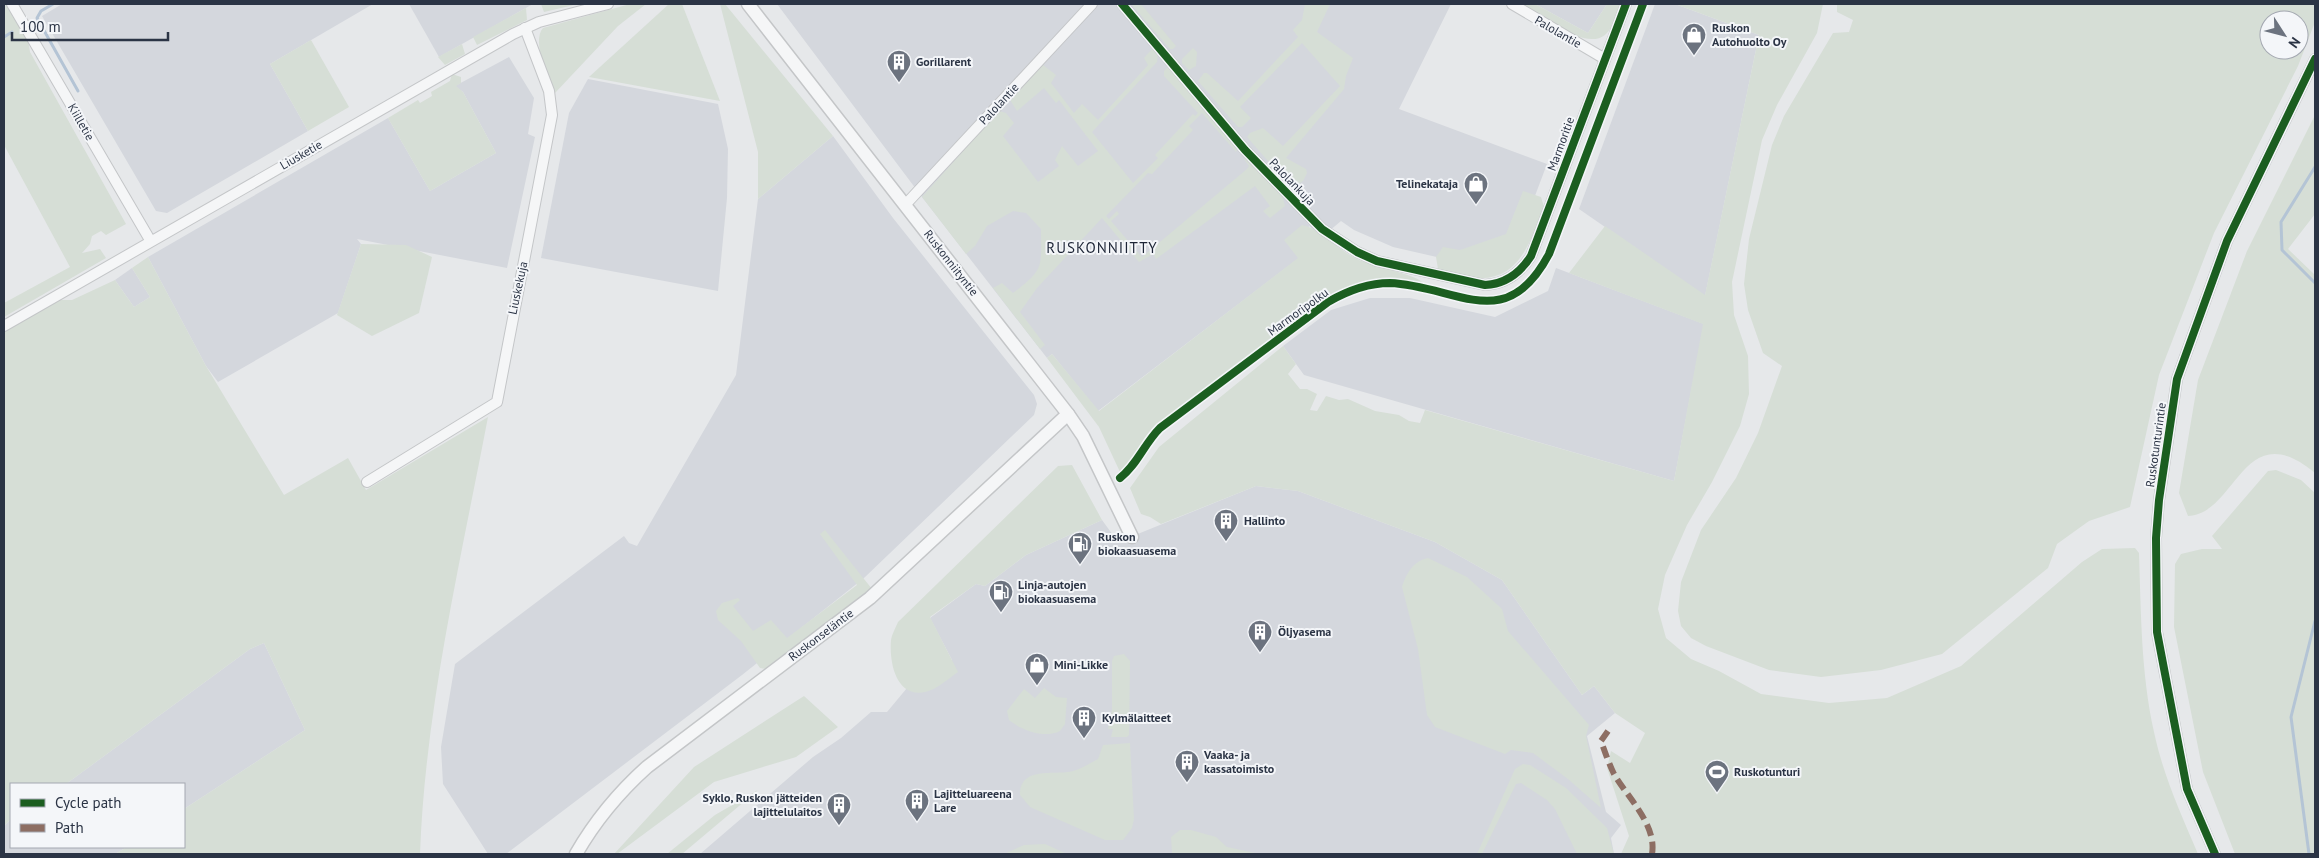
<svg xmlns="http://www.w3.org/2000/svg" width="2319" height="858" viewBox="0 0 2319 858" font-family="'PT Sans',sans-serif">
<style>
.built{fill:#d4d7dd}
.green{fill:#d6ded6;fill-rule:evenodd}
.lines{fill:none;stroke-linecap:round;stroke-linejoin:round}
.stream{stroke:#b4c4d5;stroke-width:3}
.minor-casing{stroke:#c4c6c8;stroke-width:12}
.tertiary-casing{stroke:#c4c6c8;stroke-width:15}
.minor{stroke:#f5f6f7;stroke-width:10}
.tertiary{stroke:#f5f6f7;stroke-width:12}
.quiet{stroke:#8d6e63;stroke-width:6;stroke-dasharray:12 6;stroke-linecap:butt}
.cycleway-casing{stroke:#f4f6f9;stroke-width:11}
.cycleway{stroke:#1b5e20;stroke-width:8}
.labels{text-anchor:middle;stroke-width:4;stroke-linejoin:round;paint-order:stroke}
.poi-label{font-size:12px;font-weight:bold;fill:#2b3445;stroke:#f4f6f9;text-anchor:start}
.street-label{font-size:12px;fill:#2b3445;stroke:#f4f6f9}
.quarter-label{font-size:15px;letter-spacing:1px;fill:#1d2536;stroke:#f4f6f9}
</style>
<rect width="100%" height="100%" fill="#e6e8ea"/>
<g class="built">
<polygon points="62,4 373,4 270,64 308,131 167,213 156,211 42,16"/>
<polygon points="409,4 533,4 439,57"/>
<polygon points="777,4 1451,4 1399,109 1547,164 1521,233 1463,263 1393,247 1354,230 1341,221 1322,237 1309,226 1299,258 1098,411 1052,354 1047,358 922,197"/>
<polygon points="1535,4 1607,4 1588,33"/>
<polygon points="1655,4 1675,4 1759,35 1705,296 1579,209"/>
<polygon points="509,57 534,98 528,134 535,137 507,268 357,239 361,244 338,313 218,382 206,366 148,257 388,118 430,191 496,153 463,92 455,86"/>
<polygon points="588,79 718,104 728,149 727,198 718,291 541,258 569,113"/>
<polygon points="833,136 893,218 1034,395 1037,404 1034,415 864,578 742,675 506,854 488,854 443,784 441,747 455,664 624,536 629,543 637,546 736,375 758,199"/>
<polygon points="132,268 150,297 134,307 115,280"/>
<polygon points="1556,268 1704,324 1674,481 1304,375 1283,346 1331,310 1370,298 1410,298 1495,317 1548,291"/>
<polygon points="1256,486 1298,491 1435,542 1502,580 1582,695 1594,686 1615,713 1587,736 1606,812 1621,825 1611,838 1614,854 700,854 813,757 841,738 871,712 887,712 907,688 952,660 930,618 976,584 985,586 1026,555 1102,520 1118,542"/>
<polygon points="264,643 305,730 184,809 184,784 66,784 250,649"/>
<polygon points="11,819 11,847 127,847 115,854 4,854 4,826"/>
</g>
<g class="green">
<polygon points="4,4 7,4 28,40 30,52 126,224 106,235 101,231 92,236 90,244 82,253 100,249 106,258 4,317 4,303 70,267 4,145"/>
<polygon points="541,4 578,4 544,12"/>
<path d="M630 4H646L618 26 555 93C549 78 531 42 543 28Z"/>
<polygon points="669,4 682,4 720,101 589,77"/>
<polygon points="720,4 725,4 833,136 758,199 758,152"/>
<polygon points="1131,4 1141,4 1176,46 1173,49 1170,49"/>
<polygon points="1305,4 1330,4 1317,32 1353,58 1346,76 1344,89 1286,158 1306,169 1307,173 1303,181 1294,187 1289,185 1247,137 1250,133 1263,128 1283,146 1340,86 1302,43 1240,107 1251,118 1242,127 1238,127 1198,81 1204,73 1207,73 1238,101 1298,37 1293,30 1302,20"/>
<path d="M1522 4H1535L1588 33 1607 4H1621C1617 14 1614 27 1605 35 1585 51 1540 16 1522 4Z"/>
<path d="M1675 4H1823L1817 33 1777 105 1762 140 1732 282 1734 315 1748 356 1749 394 1740 426 1712 482 1687 525 1665 575 1658 609 1666 638 1691 659 1719 671 1761 694 1829 703 1887 698 1961 666 2082 562 2102 549 2135 548 2139 553C2141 612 2141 674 2154 732 2163 775 2181 814 2198 854H1621L1629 836 1607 768 1611 751 1630 763 1645 733 1615 713 1594 686 1582 695 1502 580 1435 542 1298 491 1256 486 1161 524 1150 517 1141 514 1130 488 1159 447 1283 346 1296 364 1288 374 1300 389H1307L1317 394 1310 410 1317 411 1326 396 1339 400 1348 399 1375 411 1399 415 1409 421 1420 423 1425 410 1674 481 1703 324 1569 273 1605 226 1705 295 1759 35Z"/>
<path d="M1837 4H2315V22L2298 66 2214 233 2159 375 2130 507 2089 521 2057 544 2048 568 1942 654 1881 670 1821 677 1769 670 1706 646 1691 638 1681 626 1678 611 1681 582 1701 530 1736 478 1758 433 1782 366 1763 353 1748 310 1744 284 1749 239 1772 145 1784 116 1833 33 1849 32 1853 20 1837 12ZM2269 20H2299V50H2269Z"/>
<polygon points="526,8 527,20 477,45 473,37"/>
<polygon points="311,40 349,107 308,131 270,64"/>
<polygon points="462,44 465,54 445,65 438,57"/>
<polygon points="1193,48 1197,52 1196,66 1189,70 1182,63 1182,59"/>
<path d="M1152 49 1158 53 1157 62 1092 132 1133 183 1158 158 1155 155 1193 114 1195 116 1198 113 1164 76V71L1168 67H1171L1239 145 1236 152 1202 113 1189 126 1193 130 1152 174 1148 173 1106 216 1109 219 1117 211 1119 214 1111 221 1142 257 1247 169 1249 166 1244 159 1248 158 1282 195 1285 206 1270 218 1263 211 1270 206 1255 186 1156 259 1153 254 1139 262 1102 218 1037 288 1020 312 1045 345 1040 349 993 288 1002 283 1013 293C1045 269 1041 267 1041 229L1026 213 1013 211 987 226 975 246 966 254 922 197 999 111 1006 113 1014 123 1003 136 1038 182 1059 166 1055 160 1062 146 1078 166 1098 151 1059 100 1056 103 1044 88 1017 111 1010 100 1043 65 1056 75 1051 83 1074 113 1082 104 1098 120 1148 65 1144 58Z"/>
<polygon points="452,74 461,77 461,83 456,86 463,92 496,153 430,191 388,118 418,100 420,103 432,96 431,92 450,81"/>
<path d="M2315 115V214L2288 249 2315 275V473C2243 413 2237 514 2188 516L2179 493 2198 380 2247 251Z"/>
<path d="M1523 191 1541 197 1544 207C1529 246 1516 288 1464 276 1455 274 1444 273 1438 269L1436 257 1443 247 1460 250 1506 234Z"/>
<path d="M1302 225C1320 228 1339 251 1357 259 1370 265 1416 275 1422 282L1378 280 1353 285 1325 299 1157 427 1130 465 1120 472 1099 427 1047 358 1052 354 1099 411 1298 258 1284 240Z"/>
<polygon points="361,244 406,245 432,257 419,313 372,336 337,315"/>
<path d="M148 257 206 366 284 495 348 458 366 490 488 417C461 559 425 710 420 854H115L127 847H184V809L305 730 264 643 250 649 66 784H11V819L4 826V331L58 300H72L115 280 134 307 150 297 132 268Z"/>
<path d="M1072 465 1102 520 1026 555 985 586 976 584 930 617 958 672C949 678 936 690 925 692 896 698 889 662 891 640 892 634 896 627 898 622L1058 466Z"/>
<polygon points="2276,470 2301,480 2315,493 2315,854 2235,854 2203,772 2174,627 2175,564 2181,554 2202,549 2222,549 2212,536 2268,471"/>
<polygon points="825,530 872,589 766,669 760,668 741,641 718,620 716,611 722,603 738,598 740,600 733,606 753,631 771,620 787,638 857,585 820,534"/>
<path d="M1428 558 1467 577 1502 609 1508 631 1589 725 1586 736 1601 808 1568 779 1533 753 1511 750 1505 754 1435 727 1427 715 1418 649 1402 587C1406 574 1413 561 1428 558Z"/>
<polygon points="1124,654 1130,661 1129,735 1127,737 1111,737 1113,729 1108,729 1112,710 1112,661 1114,656"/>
<path d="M1044 688 1056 697 1067 698 1065 724 1060 731C1045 739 1021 730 1009 720L1007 711 1024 689 1035 698Z"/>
<polygon points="804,696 838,727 796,757 714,782 617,854 614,854 694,767"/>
<path d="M1130 743 1134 819 1132 828 1123 840H1105L1030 807 1020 795C1020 765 1055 776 1073 771 1081 769 1090 763 1098 759L1103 745Z"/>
<polygon points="1523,764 1530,765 1566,788 1607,828 1614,854 1577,854 1555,809 1547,800 1521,783 1516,784 1482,854 1477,854 1515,769"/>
<polygon points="758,790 682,854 667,854 715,815"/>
<polygon points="1180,830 1191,830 1216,837 1227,847 1260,854 1172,854 1171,837"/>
<polygon points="1045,844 1067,854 1004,854 1024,845"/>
</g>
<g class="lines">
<g class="stream">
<polyline points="53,4 41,11 37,18 78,91"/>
<polyline points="4,37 12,32"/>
<polyline points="2315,167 2281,222 2282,250 2315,283"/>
<polyline points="2309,854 2291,717 2315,621"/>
</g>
<defs>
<g id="minor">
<polyline points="12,4 150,240"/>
<path d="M1122 4 1245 150 1322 229 1357 252 1377 261 1485 285C1506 284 1520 273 1531 256L1626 4"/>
<polyline points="1512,4 1605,59"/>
<polyline points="906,204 1092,4"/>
<polyline points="4,326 513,34 539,22 608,4"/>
<polyline points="367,482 497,402 552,115 549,91 525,28"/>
<polyline points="2215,854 2187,789 2157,632 2156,538 2159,500 2177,379 2227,241 2315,59"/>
</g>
<g id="tertiary">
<polyline points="748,4 1068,414 1083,436 1132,537"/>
<path d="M576 854C595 821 618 793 647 767L870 598 1068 414"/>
</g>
</defs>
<use href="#minor" class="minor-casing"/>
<use href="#tertiary" class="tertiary-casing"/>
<use href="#minor" class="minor"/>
<use href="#tertiary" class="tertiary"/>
<path class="quiet" d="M1608 731 1601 741C1605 752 1609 764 1614 774 1628 798 1657 825 1652 854"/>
<defs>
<g id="cycleway">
<path d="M1122 4 1245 150 1322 229 1357 252 1377 261 1485 285C1506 284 1520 273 1531 256L1626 4"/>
<path d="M1120 478C1137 465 1144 444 1160 428L1328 302C1347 291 1368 283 1390 283 1457 286 1506 336 1549 254L1643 4"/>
<polyline points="2215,854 2187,789 2157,632 2156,538 2159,500 2177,379 2227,241 2315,59"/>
</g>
</defs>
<use href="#cycleway" class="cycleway-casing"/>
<use href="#cycleway" class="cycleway"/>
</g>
<defs>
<symbol id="shop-pin" viewBox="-11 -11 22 30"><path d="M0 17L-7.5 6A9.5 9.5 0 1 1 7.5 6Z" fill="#6c737f" stroke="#f4f6f9"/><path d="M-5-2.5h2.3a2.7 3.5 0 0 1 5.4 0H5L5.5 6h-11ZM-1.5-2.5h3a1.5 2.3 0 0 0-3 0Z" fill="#fff"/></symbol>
<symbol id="building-pin" viewBox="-11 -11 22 30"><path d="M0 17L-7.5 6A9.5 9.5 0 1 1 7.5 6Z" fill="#6c737f" stroke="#f4f6f9"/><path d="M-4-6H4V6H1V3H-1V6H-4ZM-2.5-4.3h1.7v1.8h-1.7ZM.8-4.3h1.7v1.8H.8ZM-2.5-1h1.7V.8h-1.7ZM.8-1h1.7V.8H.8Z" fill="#fff"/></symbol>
<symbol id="fuel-pin" viewBox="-11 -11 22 30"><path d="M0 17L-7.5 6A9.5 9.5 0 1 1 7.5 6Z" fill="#6c737f" stroke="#f4f6f9"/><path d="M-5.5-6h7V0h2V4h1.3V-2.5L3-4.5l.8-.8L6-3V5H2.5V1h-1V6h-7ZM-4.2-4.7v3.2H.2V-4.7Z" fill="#fff"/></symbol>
<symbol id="stadium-pin" viewBox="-11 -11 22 30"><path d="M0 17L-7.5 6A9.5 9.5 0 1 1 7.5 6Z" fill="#6c737f" stroke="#f4f6f9"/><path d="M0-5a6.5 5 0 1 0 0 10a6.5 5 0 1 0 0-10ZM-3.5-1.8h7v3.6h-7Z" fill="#fff"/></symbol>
</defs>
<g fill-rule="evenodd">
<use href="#shop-pin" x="1680" y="21" width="28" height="38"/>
<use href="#building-pin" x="885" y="48" width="28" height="38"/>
<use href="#shop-pin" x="1462" y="170" width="28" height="38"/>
<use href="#building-pin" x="1212" y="507" width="28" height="38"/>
<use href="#fuel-pin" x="1066" y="530" width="28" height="38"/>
<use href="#fuel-pin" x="987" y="578" width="28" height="38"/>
<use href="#building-pin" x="1246" y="618" width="28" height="38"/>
<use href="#shop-pin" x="1023" y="651" width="28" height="38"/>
<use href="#building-pin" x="1070" y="704" width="28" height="38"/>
<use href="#building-pin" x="1173" y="748" width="28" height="38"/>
<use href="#stadium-pin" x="1703" y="758" width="28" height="38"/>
<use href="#building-pin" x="903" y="787" width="28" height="38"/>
<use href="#building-pin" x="825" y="791" width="28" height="38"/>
</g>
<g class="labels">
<g class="poi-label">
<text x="1712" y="32">Ruskon<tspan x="1712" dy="14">Autohuolto Oy</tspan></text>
<text x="916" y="66">Gorillarent</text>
<text x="1458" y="188" text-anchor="end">Telinekataja</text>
<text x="1244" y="525">Hallinto</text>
<text x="1098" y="541">Ruskon<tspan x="1098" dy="14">biokaasuasema</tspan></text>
<text x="1018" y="589">Linja-autojen<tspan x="1018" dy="14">biokaasuasema</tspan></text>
<text x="1278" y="636">Öljyasema</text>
<text x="1054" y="669">Mini-Likke</text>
<text x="1102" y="722">Kylmälaitteet</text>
<text x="1204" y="759">Vaaka- ja<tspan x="1204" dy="14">kassatoimisto</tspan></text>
<text x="1734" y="776">Ruskotunturi</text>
<text x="934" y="798">Lajitteluareena<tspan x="934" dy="14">Lare</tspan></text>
<text x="822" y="802" text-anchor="end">Syklo, Ruskon jätteiden<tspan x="822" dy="14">lajittelulaitos</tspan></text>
</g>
<g class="street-label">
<text transform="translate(1558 32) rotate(30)" y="4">Palolantie</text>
<text transform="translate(999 104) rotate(-47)" y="4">Palolantie</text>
<text transform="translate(81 122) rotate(60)" y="4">Kiilletie</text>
<text transform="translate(1561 144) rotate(-70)" y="4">Marmoritie</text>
<text transform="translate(301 155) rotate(-30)" y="4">Liusketie</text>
<text transform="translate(1292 182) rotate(46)" y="4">Palolankuja</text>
<text transform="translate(951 263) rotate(52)" y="4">Ruskonniityntie</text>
<text transform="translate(518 288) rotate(-78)" y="4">Liuskekuja</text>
<text transform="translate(1298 312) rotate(-36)" y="4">Marmoripolku</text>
<text transform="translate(2156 445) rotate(-82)" y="4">Ruskotunturintie</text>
<text transform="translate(821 635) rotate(-37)" y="4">Ruskonseläntie</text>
</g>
<g class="quarter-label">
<text x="1102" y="253">RUSKONNIITTY</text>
</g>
</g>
<rect width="2319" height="858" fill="none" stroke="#2b3445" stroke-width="10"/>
<rect x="10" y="783" width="175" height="65" fill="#f4f6f9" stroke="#a4a8b1"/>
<rect x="20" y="799" width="25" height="8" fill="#1b5e20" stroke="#a4a8b1"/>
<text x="55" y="808" font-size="15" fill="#2b3445">Cycle path</text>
<rect x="20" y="824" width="25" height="8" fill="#8d6e63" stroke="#a4a8b1"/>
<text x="55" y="833" font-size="15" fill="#2b3445">Path</text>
<g transform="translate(2284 35) rotate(126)"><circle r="24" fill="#f4f6f9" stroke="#a4a8b1"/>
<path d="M0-4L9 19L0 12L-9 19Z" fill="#6c737f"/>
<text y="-8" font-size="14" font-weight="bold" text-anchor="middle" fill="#2b3445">N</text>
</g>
<path d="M12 32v8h156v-8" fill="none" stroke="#2b3445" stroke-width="2.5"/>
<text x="20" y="32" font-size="15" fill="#2b3445" stroke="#f4f6f9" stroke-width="4" paint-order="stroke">100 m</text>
</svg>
